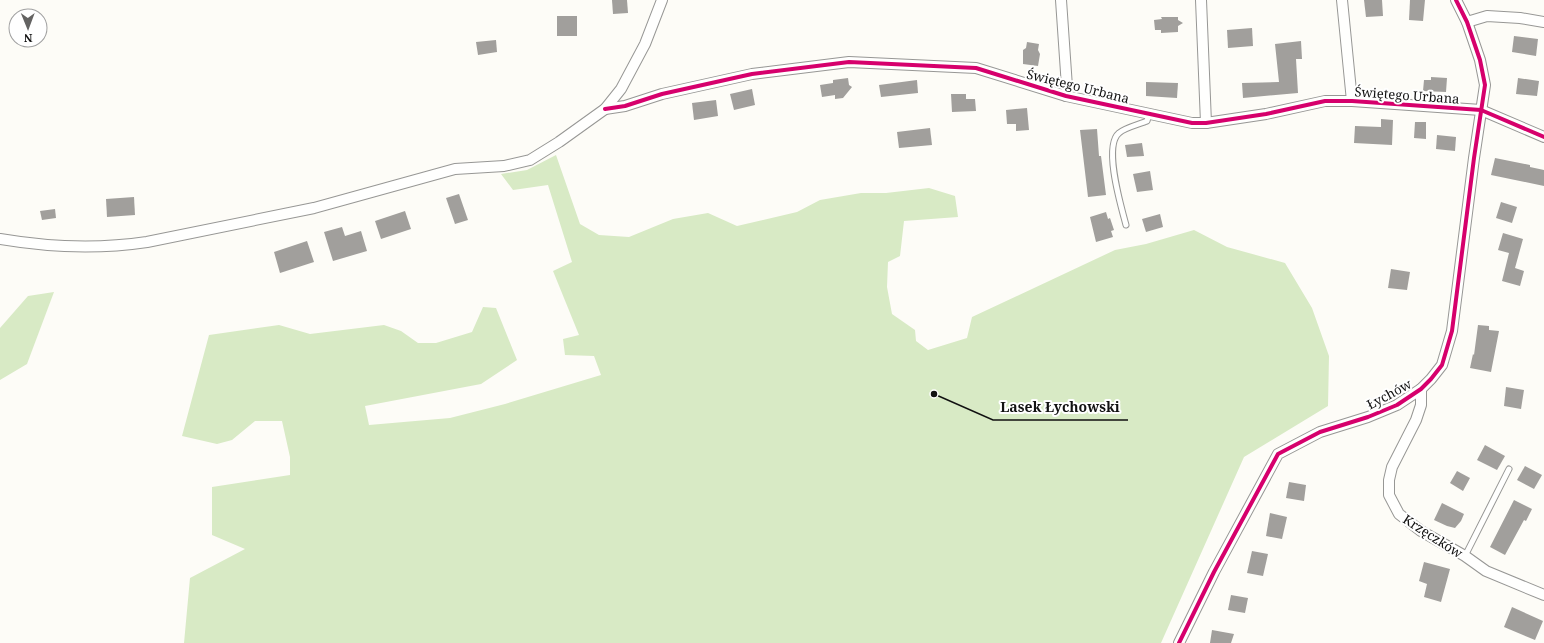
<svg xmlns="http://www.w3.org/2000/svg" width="1544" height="643" viewBox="0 0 1544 643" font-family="'Noto Serif',serif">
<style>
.forest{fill:#d8eac5}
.building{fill:#a19f9c}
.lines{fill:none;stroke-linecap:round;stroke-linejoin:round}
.lane-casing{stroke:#979795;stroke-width:7}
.street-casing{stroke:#979795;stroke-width:12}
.lane{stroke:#fffffe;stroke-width:5}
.street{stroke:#fffffe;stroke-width:10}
.cycleway-casing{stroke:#fff;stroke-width:6}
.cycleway{stroke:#d6006c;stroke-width:4}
.labels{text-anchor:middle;stroke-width:4;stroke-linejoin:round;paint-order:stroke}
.street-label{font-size:13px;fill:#111;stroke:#fff}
.leader{fill:none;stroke:#111;stroke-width:1.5}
.callout-dot{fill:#111;stroke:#fff;stroke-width:1.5}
.callout-label{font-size:14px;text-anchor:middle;font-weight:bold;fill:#111;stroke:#fff;stroke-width:4;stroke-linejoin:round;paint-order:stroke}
</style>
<rect width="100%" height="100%" fill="#fdfcf7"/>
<g class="forest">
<polygon points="556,155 580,224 599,235 629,237 673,219 708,213 737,226 797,212 820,200 861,193 886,193 929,188 955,196 958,217 904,221 900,256 888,262 887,287 892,314 915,330 916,341 928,350 967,338 972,317 1115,250 1146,244 1194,230 1227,247 1285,263 1312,308 1329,356 1328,406 1244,457 1161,643 184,643 190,578 245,549 212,535 212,487 290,475 290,457 282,421 255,421 232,440 217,444 182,436 209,335 279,325 310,334 384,325 401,331 418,343 436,343 472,332 483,307 496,308 517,360 481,384 365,406 369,425 450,418 505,404 601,375 594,356 565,355 563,339 579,335 553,271 572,262 548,185 513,190 501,174 527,170"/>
<polygon points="54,292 27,364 0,380 0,328 28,296"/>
</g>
<g class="building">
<polygon points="612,0 627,0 628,13 613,14"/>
<polygon points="1364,0 1382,0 1383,16 1366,17"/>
<polygon points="1410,0 1425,0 1423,21 1409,20"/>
<rect x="557" y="16" width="20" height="20"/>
<polygon points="1161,17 1178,17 1178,20 1183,23 1178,26 1178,32 1161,33 1161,30 1155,30 1154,20 1162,19"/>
<polygon points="1252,28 1253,46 1228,48 1227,30"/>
<polygon points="1514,36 1538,39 1536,56 1512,52"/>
<polygon points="496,40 497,52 478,55 476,42"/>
<polygon points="1301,41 1302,59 1296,59 1298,93 1243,98 1242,83 1279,82 1275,44"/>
<polygon points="1027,42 1039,44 1038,50 1040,54 1038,66 1023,64 1023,50 1026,48"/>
<polygon points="1431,77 1447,78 1446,92 1423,91 1424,80 1431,80"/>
<polygon points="848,78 849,85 852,87 843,98 835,99 835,95 822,97 820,85 833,83 833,80"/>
<polygon points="1518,78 1539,81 1537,96 1516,94"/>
<polygon points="917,80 918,93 881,97 879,85"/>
<polygon points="1146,82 1178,83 1177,98 1146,96"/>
<polygon points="752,89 755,105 734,110 730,94"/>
<polygon points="951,94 966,94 966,99 975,99 976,111 952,112"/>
<polygon points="716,100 718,116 694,120 692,103"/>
<polygon points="1027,108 1029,130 1016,131 1016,124 1007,124 1006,110"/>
<polygon points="1381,119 1393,120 1392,145 1354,143 1355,126 1381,127"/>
<polygon points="1415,122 1426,122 1426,139 1414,138"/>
<polygon points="930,128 932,145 899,148 897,132"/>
<polygon points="1097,129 1099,156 1101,156 1106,195 1088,197 1080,130"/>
<polygon points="1437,135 1456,137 1455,151 1436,149"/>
<polygon points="1142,143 1144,156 1127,157 1125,145"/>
<polygon points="1495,158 1530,165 1530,167 1544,170 1544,186 1491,175"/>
<polygon points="1150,171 1153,190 1137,192 1133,174"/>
<polygon points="459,194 468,220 455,224 446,198"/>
<polygon points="134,197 135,215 107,217 106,199"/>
<polygon points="1501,202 1517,207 1512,223 1496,218"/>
<polygon points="55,209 56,218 42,220 40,211"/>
<polygon points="405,211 411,229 381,239 375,221"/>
<polygon points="1106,212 1108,219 1110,218 1114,230 1111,231 1113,237 1096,242 1090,217"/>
<polygon points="1160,214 1163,227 1146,232 1142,219"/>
<polygon points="342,227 345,236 361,231 367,251 333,261 324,232"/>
<polygon points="1503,233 1523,239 1515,268 1524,271 1520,286 1502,281 1509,253 1498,250"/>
<polygon points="307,241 314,262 280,273 274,252"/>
<polygon points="1391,269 1410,272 1407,290 1388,288"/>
<polygon points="1478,325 1489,326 1489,330 1499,331 1491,372 1470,368 1473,354 1474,355"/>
<polygon points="1506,387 1524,390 1521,409 1504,406"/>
<polygon points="1485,445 1505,456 1497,470 1477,460"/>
<polygon points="1525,466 1542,475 1534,489 1517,480"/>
<polygon points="1457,471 1470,478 1463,491 1450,483"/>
<polygon points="1289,482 1306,485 1304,501 1286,498"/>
<polygon points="1514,500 1532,509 1526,521 1524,520 1505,555 1490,547"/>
<polygon points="1442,503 1464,514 1461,521 1455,528 1447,526 1434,520"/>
<polygon points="1270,513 1287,517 1282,539 1266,536"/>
<polygon points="1252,551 1268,554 1263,576 1247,573"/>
<polygon points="1424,562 1450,569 1441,602 1424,597 1427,584 1419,581"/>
<polygon points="1231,595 1248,598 1245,613 1228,610"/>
<polygon points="1512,607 1543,621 1535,640 1504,627"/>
<polygon points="1212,630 1234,634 1231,643 1210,643"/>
</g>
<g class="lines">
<defs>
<g id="lane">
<path d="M1126 225C1121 206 1103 146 1119 133 1124 128 1140 124 1147 121L1149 114"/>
<polyline points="1465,556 1509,469"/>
</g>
<g id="street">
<polyline points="1061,0 1067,87 1066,96"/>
<polyline points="1201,0 1206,123"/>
<polyline points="1342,0 1352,101"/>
<polyline points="1467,22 1487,16 1520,18 1544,22"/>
<polyline points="605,109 625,106 662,94 752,74 849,62 976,68 1066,96 1192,123 1206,123 1266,114 1325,101 1352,101 1481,110 1544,137"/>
<path d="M0 239C47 247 100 249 147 242L314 208 455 169 504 166 530 160 559 142 605 109 621 89 645 44 662 0"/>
<polyline points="1421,389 1421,405 1416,420 1392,467 1389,480 1389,495 1399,514 1421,531 1465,556 1486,571 1544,595"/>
<polyline points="1179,643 1214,572 1278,454 1320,432 1368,417 1397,405 1421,389 1431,379 1442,365 1452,331 1474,158 1485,85 1480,60 1467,22 1456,0"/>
</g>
</defs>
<use href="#lane" class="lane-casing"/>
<use href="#street" class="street-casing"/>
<use href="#lane" class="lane"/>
<use href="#street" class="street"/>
<defs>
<g id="cycleway">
<polyline points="605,109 625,106 662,94 752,74 849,62 976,68 1066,96 1192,123 1206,123 1266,114 1325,101 1352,101 1481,110 1544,137"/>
<polyline points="1179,643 1214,572 1278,454 1320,432 1368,417 1397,405 1421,389 1431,379 1442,365 1452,331 1474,158 1485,85 1480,60 1467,22 1456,0"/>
</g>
</defs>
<use href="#cycleway" class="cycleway-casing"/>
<use href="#cycleway" class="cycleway"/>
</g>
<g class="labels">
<g class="street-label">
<text transform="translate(1078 86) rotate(14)" y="5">Świętego Urbana</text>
<text transform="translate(1407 95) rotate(4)" y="5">Świętego Urbana</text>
<text transform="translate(1389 394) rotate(-28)" y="5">Łychów</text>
<text transform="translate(1433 536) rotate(33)" y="5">Krzęczków</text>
</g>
</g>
<path class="leader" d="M934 394L993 420H1128"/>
<circle class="callout-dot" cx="934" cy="394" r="4"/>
<g class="callout-label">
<text x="1060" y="412">Lasek Łychowski</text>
</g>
<g transform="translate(28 28) rotate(179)"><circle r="19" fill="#ffffff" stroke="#a0a0a0"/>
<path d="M0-3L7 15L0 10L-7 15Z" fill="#646362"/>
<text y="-6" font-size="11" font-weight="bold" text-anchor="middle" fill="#111111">N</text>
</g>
</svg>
